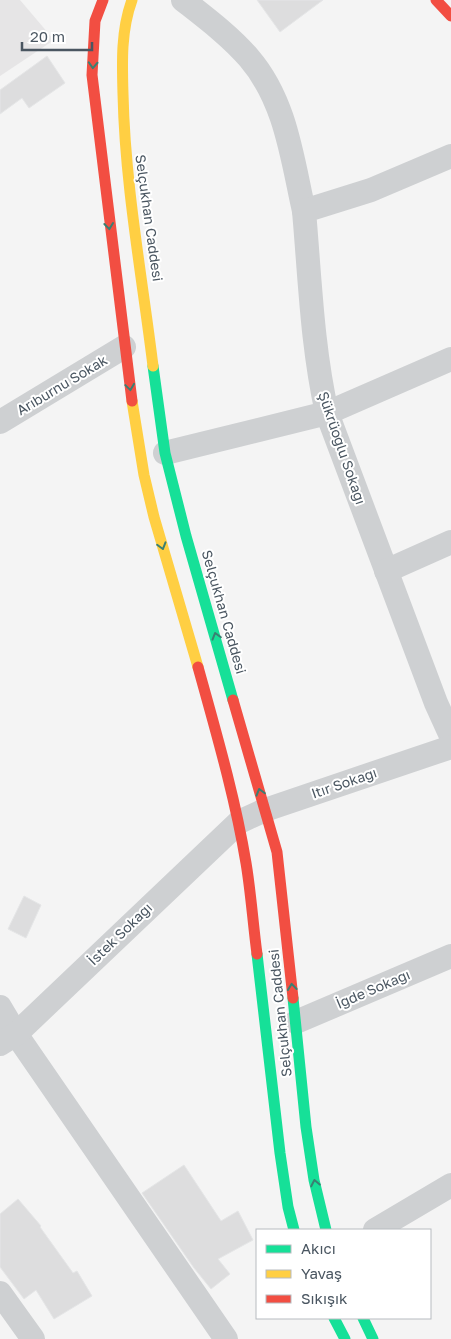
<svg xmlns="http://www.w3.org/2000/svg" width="451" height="1339" viewBox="0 0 451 1339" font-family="'Golos Text',sans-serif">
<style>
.education{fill:#e6e5e6}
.building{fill:#ddddde;stroke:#e5e6e7}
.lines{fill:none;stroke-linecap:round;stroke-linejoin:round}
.street{stroke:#ced0d2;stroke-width:24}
.fast{stroke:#16e098;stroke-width:11}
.slow{stroke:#ffcf43;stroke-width:11}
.jam{stroke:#f24e42;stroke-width:11}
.oneway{stroke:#3a7f72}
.labels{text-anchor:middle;stroke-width:4;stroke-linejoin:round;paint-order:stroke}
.street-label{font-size:14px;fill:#4a5661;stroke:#fff}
</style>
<rect width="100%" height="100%" fill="#f4f4f4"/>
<polygon class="education" points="0,0 20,0 54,40 0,76"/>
<g class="building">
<polygon points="257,0 323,0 280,32"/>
<polygon points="47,56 65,83 29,108 22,98 0,114 0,90"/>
<polygon points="24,896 41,905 26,938 8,929"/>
<polygon points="184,1165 221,1221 238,1211 253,1240 218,1259 230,1274 211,1289 194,1268 142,1193"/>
<polygon points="18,1199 41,1226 40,1227 73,1273 77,1271 92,1296 54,1319 36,1290 24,1299 0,1267 0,1214"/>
</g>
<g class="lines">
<g class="street">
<path d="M183 0C206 18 230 36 249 58 286 101 292 158 304 211"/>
<path d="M451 156 371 190 304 211C310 279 312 346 327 413L436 703 451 736"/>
<polyline points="0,422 124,347"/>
<polyline points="165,453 327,413 451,359"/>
<polyline points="386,571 451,542"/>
<polyline points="0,1007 16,1034 226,1339"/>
<polyline points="296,1022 451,956"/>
<polyline points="0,1044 16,1034 239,822 265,810 451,747"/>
<polyline points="375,1230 451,1185"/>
<polyline points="0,1293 33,1339"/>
</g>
<g class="fast">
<polyline points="153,366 165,453 186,536 233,700"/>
<polyline points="257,954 280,1153 288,1207 294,1230"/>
<polyline points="293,998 306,1127 314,1180 326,1230"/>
<polyline points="334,1318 345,1339"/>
<polyline points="363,1318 373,1339"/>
</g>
<g class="slow">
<path d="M132 0C121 30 122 62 123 94 125 185 142 276 153 366"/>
<polyline points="132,401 144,475 154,517 198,667"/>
</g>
<g class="jam">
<polyline points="103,0 95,21 92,75 132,401"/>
<polyline points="436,0 451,16"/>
<path d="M198 667C216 732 235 797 246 863 251 893 253 924 257 954"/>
<polyline points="233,700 277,852 293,998"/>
</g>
</g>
<defs><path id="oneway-chevron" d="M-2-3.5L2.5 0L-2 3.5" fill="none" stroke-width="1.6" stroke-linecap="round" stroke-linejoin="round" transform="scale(1.25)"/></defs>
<g class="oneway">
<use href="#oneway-chevron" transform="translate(93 65) rotate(93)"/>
<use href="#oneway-chevron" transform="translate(109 226) rotate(83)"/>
<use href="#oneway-chevron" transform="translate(130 387) rotate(82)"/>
<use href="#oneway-chevron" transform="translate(162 546) rotate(74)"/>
<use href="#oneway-chevron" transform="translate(216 636) rotate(-106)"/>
<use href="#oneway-chevron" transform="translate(260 792) rotate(-106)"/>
<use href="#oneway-chevron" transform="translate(292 987) rotate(-96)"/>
<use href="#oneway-chevron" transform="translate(315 1183) rotate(-101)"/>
</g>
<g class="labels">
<g class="street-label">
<text transform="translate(149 218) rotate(82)" y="5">Selçukhan Caddesi</text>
<text transform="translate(62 385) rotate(-31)" y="5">Arıburnu Sokak</text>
<text transform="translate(342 448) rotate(71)" y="5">Şükrüoğlu Sokağı</text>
<text transform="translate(224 612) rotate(74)" y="5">Selçukhan Caddesi</text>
<text transform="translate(344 783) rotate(-19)" y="5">Itır Sokağı</text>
<text transform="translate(120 934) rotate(-44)" y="5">İstek Sokağı</text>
<text transform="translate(373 989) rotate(-23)" y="5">İğde Sokağı</text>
<text transform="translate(280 1013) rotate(-96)" y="5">Selçukhan Caddesi</text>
</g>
</g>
<rect x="256" y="1229" width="175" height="90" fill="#ffffff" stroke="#b7bbc0"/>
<rect x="266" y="1245" width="25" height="8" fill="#16e098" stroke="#b7bbc0"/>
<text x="301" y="1254" font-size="15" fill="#4a5661">Akıcı</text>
<rect x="266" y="1270" width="25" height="8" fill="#ffcf43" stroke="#b7bbc0"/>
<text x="301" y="1279" font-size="15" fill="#4a5661">Yavaş</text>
<rect x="266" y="1295" width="25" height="8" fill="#f24e42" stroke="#b7bbc0"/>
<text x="301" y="1304" font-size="15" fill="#4a5661">Sıkışık</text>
<path d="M22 42v8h70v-8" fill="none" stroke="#4a5661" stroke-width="2.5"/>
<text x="30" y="42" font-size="15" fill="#4a5661" stroke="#ffffff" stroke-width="4" paint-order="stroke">20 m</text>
</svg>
